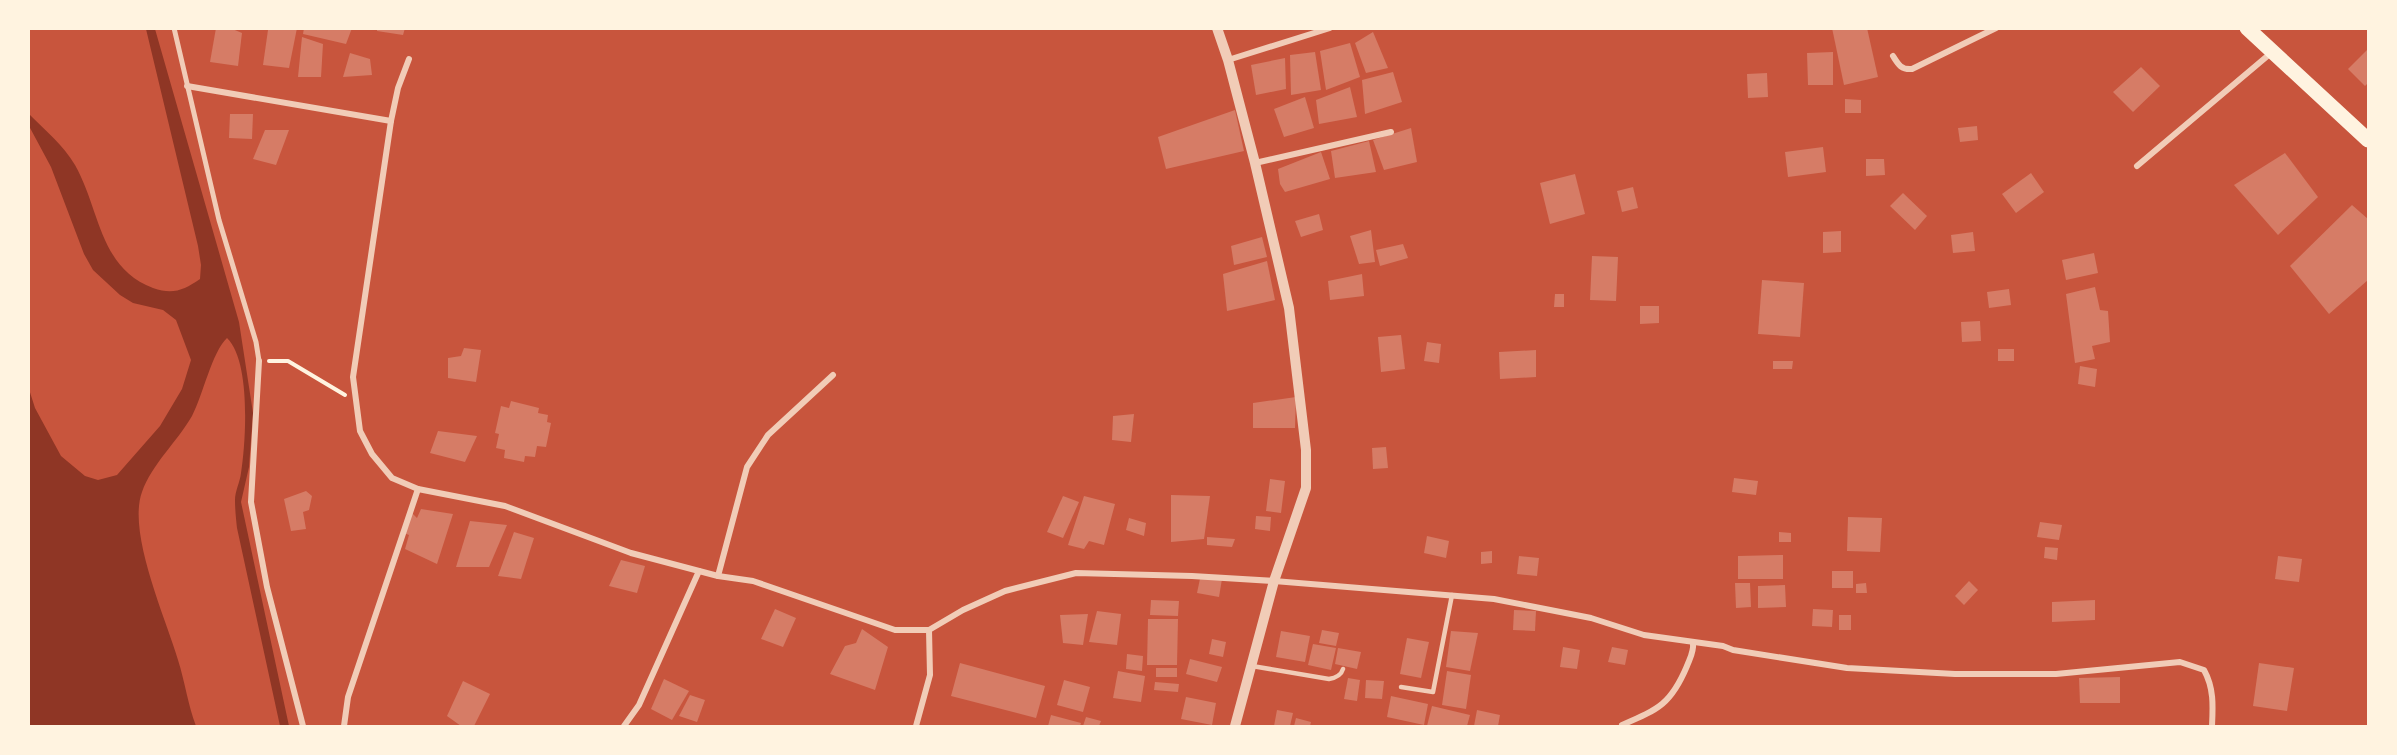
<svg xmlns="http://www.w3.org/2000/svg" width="2397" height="755" viewBox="0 0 2397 755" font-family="'Roboto Condensed',sans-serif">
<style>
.water{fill:#8f3625}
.building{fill:#d67c66}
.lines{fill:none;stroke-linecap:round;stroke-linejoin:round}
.path{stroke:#fff3e0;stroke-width:4}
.service{stroke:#f1ccb7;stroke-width:4.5}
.pedestrian{stroke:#f1ccb7;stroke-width:5}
.minor{stroke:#f1ccb7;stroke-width:6}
.tertiary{stroke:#f1ccb7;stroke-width:10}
.primary{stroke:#fff3e0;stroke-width:15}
</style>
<rect width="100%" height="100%" fill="#c8553d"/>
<path class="water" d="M146 29H155L239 322 253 413 249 467 241 502 289 726H280L237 528C236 519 235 509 235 500 235 491 240 482 241 473 246 441 251 361 227 338 212 352 203 395 192 416 177 442 152 464 142 492 127 533 166 619 178 660 185 682 188 705 196 726H29L28 386 35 408 61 456 85 476 98 480 117 475 160 426 182 389 191 360 176 320 163 310 133 303 120 295 93 270 84 254 51 167 29 126V114C45 130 63 145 75 165 100 209 99 268 153 288 173 295 184 290 200 279L201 265 198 246Z"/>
<g class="building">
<polygon points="216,28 230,28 242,33 238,66 210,62"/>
<polygon points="277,28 297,28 289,68 263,65 268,30"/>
<polygon points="304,28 352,28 346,44 303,34"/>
<polygon points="377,28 405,28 403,35 377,31"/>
<polygon points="1832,28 1867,28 1878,77 1844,85"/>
<polygon points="1373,32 1388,68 1366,73 1355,43"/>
<polygon points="302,37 323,44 321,77 298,77"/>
<polygon points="1350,43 1360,77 1326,90 1320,51"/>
<polygon points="2368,49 2368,83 2365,86 2348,69"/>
<polygon points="1315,52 1321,90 1291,95 1290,55"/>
<polygon points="1833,52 1833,85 1808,85 1807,53"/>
<polygon points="350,53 370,59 372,75 343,77"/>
<polygon points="1285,58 1286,89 1256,95 1251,65"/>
<polygon points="2141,67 2160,86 2133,112 2113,92"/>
<polygon points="1393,72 1402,102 1365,114 1362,80"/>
<polygon points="1767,73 1768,97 1748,98 1747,74"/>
<polygon points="1350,87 1357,117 1319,124 1316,100"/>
<polygon points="1305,97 1314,128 1284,137 1274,109"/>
<polygon points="1845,99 1861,100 1861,113 1845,113"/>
<polygon points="1235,110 1244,151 1166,169 1158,137"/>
<polygon points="230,114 253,114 252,139 229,138"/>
<polygon points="1977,126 1978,140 1960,142 1958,128"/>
<polygon points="1411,128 1417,162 1384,170 1373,140"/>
<polygon points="265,130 289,130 276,165 253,159"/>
<polygon points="1369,141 1376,172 1335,178 1331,151"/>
<polygon points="1823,147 1826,172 1788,177 1785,152"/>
<polygon points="1321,152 1330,179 1285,192 1280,184 1278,169"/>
<polygon points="2285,153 2318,197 2278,235 2234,185"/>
<polygon points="1866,159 1884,159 1885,175 1866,176"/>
<polygon points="2031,173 2044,192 2016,213 2002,194"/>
<polygon points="1575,174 1585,214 1550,224 1540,183"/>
<polygon points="1633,187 1638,208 1622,212 1617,191"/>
<polygon points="1903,193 1927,216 1915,230 1890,206"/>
<polygon points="2352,205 2368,219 2368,280 2329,314 2290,266"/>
<polygon points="1319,214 1323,230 1301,237 1295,221"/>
<polygon points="1371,230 1375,262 1359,264 1350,236"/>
<polygon points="1841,231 1841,252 1823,253 1823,232"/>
<polygon points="1973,232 1975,251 1953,253 1951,235"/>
<polygon points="1262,237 1267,257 1234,265 1231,246"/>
<polygon points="1403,244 1408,258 1380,266 1376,250"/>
<polygon points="2094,253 2098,273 2066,280 2062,260"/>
<polygon points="1592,256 1618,257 1616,301 1590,300"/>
<polygon points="1267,261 1275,300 1227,311 1223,274"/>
<polygon points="1362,274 1364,296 1330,300 1328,281"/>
<polygon points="1762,280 1804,283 1800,337 1758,334"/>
<polygon points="2095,287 2100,310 2108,311 2110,342 2092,346 2095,359 2075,363 2066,294"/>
<polygon points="2009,289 2011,305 1989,308 1987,292"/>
<polygon points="1555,294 1564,294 1564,307 1554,307"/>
<polygon points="1640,306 1659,306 1659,323 1640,324"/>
<polygon points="1980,321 1981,341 1962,342 1961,322"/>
<polygon points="1401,335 1405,369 1381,372 1378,337"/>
<polygon points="1427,342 1441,344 1439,363 1424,361"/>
<polygon points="464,348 481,350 476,382 448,378 448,358 461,356"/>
<rect x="1998" y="349" width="16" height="12"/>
<polygon points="1536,350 1536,377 1500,379 1499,352"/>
<polygon points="1773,361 1793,361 1792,369 1773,369"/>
<polygon points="2080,366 2097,369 2095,387 2078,384"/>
<polygon points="1296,397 1295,428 1253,428 1253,403"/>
<polygon points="511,401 539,408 538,413 548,415 547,422 551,423 546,447 537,446 535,457 525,456 524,462 504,458 505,450 496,448 499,434 495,433 501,406 509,408"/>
<polygon points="1134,414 1131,442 1112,440 1113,416"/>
<polygon points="438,431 477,436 465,462 430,453"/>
<polygon points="1386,447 1388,468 1373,469 1372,448"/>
<polygon points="1734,478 1758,481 1756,495 1732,492"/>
<polygon points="1270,479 1285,481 1281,513 1266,511"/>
<polygon points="306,491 312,496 309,510 303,512 306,529 291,531 284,499"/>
<polygon points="1171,495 1210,496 1204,539 1171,542"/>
<polygon points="1063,496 1079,502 1063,538 1047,532"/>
<polygon points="1084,496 1115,504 1104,545 1089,541 1084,549 1068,545"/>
<polygon points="421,509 453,514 437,564 405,549 409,535 404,533 412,513 417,518"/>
<polygon points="1256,516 1271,517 1270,531 1255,529"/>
<polygon points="1848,517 1882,518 1880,552 1847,551"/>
<polygon points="1129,518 1146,523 1144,536 1126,530"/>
<polygon points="470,521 507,525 489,567 456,567"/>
<polygon points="2040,522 2062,525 2059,540 2037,537"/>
<polygon points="514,532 534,538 521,579 498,576"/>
<polygon points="1779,532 1791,533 1791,542 1779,542"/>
<polygon points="1427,536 1449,541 1446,558 1424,553"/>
<polygon points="1207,537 1235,539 1232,547 1207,545"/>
<polygon points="2045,547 2058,548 2057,560 2044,558"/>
<polygon points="1492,551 1492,563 1481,564 1481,552"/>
<polygon points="1783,555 1783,579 1738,579 1738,556"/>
<polygon points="1519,556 1539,558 1537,576 1517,574"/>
<polygon points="2278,556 2302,559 2299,582 2275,579"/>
<polygon points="621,560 645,566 637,593 609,586"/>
<rect x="1832" y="571" width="21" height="17"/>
<polygon points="1201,574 1222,579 1219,597 1197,593"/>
<polygon points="1969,581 1978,590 1964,605 1955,596"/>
<polygon points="1735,583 1750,583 1751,607 1736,608"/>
<polygon points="1866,583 1867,593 1856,593 1856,584"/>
<polygon points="1785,585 1786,607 1758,608 1758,586"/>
<polygon points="1151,600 1179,601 1178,616 1150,615"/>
<polygon points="2095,600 2095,620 2052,622 2052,602"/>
<polygon points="775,609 796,618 783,647 761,639"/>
<polygon points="1813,609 1833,610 1832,627 1812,626"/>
<polygon points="1514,610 1536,611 1535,631 1513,630"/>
<polygon points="1097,611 1121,614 1117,645 1089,642"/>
<polygon points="1088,614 1083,645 1063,643 1060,615"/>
<rect x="1839" y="615" width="12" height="15"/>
<polygon points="1148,619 1178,619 1177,665 1147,665"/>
<polygon points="862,629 888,647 875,690 830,674 845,646 856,643"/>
<polygon points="1322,630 1339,633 1336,646 1319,643"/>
<polygon points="1281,631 1310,636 1305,662 1276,657"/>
<polygon points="1451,631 1478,633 1470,671 1446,667"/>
<polygon points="1407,638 1429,642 1421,678 1400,674"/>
<polygon points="1212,639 1226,642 1223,657 1209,654"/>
<polygon points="1313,644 1336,648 1331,670 1308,665"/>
<polygon points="1563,647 1580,650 1577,669 1560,667"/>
<polygon points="1612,647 1628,650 1625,665 1608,662"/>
<polygon points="1338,648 1361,652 1357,669 1335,664"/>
<polygon points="1127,654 1143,656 1142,671 1126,669"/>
<polygon points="1190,659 1222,667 1217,682 1186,674"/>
<polygon points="960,663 1045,686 1036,718 951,696"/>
<polygon points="2259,663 2294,668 2287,711 2253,706"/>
<rect x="1156" y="668" width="21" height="9"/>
<polygon points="1118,671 1145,676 1141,702 1113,698"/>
<polygon points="1447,671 1471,675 1466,709 1442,705"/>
<polygon points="2120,677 2120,703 2080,703 2079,678"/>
<polygon points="1348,678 1360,680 1357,701 1344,699"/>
<polygon points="664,679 689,691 672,720 651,709"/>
<polygon points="1064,680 1090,687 1083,712 1057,705"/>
<polygon points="1366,680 1384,681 1382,699 1365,698"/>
<polygon points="463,681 490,694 474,726 461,726 447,716"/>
<polygon points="1155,682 1179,684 1178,692 1154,690"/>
<polygon points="690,695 705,700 697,722 679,716"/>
<polygon points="1391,696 1428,704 1424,725 1387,717"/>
<polygon points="1186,697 1216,703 1212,725 1181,719"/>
<polygon points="1432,706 1470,715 1467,726 1427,726"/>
<polygon points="1277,710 1293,713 1290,726 1274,726"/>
<polygon points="1477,710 1500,715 1498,726 1474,726"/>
<polygon points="1051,715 1081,723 1080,726 1048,726"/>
<polygon points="1086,717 1101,721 1099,726 1083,726"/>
<polygon points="1296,718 1311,722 1310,726 1294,726"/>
</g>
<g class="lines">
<polyline class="path" points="269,361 288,361 345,395"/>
<g class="service">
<path d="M1252 666 1329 679C1335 678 1341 676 1343 669"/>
<polyline points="1401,687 1433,692 1452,595"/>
</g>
<polyline class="pedestrian" points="174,28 219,220 256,342 259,361"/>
<g class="minor">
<path d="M1893 56C1898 64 1901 70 1912 69L1996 28"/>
<path d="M409 59 398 88 391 121 353 377 360 431 372 454 392 478 418 489 505 506 631 553 718 576 753 581 895 630H929L963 610 1005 591 1076 573 1192 576 1274 581 1494 599 1591 618 1644 635 1723 646 1733 650 1847 668 1955 674H2056L2180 662 2204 670C2214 688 2213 706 2212 726"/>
<polyline points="1228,60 1330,28"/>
<polyline points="187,86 391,121"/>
<polyline points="1255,163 1391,132"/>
<polyline points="2137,166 2271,53"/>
<polyline points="259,361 251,502 267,587 303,726"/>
<polyline points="718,576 747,467 768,435 833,375"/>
<path d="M1622 725C1659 709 1671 704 1687 666 1690 658 1694 652 1693 643"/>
<polyline points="344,726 348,697 418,489"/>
<polyline points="624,726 639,705 699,571"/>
<polyline points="916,726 930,675 929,630"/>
</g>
<polyline class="tertiary" points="1217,28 1228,60 1255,163 1289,308 1306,450 1306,488 1274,581 1235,726"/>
<polyline class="primary" points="2247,28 2368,140"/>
</g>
<rect width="2397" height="755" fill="none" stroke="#fff3e0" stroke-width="60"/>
</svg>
